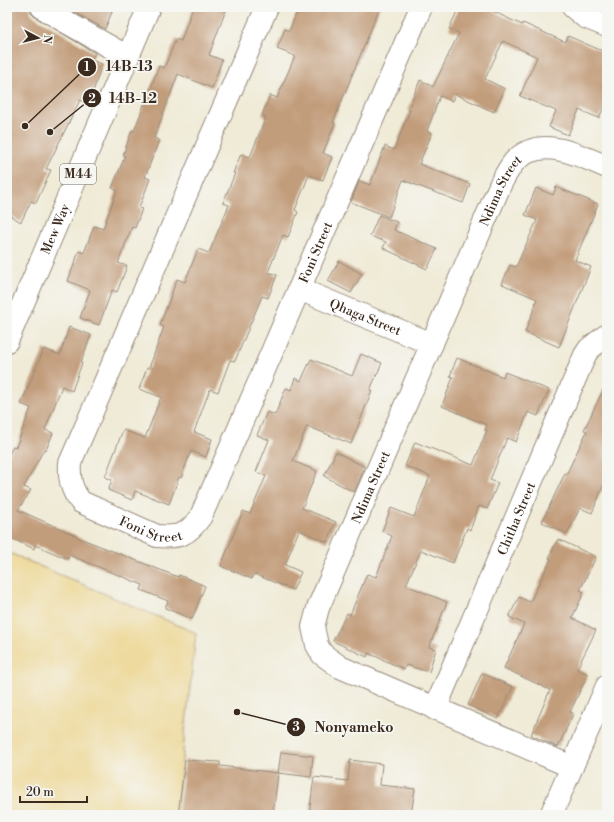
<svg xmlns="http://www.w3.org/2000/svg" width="614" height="822" viewBox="0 0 614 822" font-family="'Libre Bodoni',serif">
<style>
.sand{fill:#eeda9e;stroke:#94825e}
.building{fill:#c29d7c}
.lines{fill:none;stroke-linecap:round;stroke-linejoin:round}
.minor-casing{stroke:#968a7a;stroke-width:24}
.major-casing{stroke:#968a7a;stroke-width:24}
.minor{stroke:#fff;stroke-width:22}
.major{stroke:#fff;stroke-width:22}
.labels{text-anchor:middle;stroke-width:3.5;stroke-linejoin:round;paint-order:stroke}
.shield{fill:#f6f6f2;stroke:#73675e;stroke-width:1}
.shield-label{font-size:12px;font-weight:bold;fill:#3b2a1e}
.street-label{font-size:13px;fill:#3b2a1e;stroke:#f6f6f2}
.leader{fill:none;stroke:#3b2a1e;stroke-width:1.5}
.callout-dot{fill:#3b2a1e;stroke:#f6f6f2;stroke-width:1.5}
.mark-label{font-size:12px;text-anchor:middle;font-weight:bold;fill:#fff}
.callout-label{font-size:14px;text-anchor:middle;font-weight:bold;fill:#3b2a1e;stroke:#f6f6f2;stroke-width:3.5;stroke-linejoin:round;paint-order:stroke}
</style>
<rect width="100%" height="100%" fill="#f6f6f2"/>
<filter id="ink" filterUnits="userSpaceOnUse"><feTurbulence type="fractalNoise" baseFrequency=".025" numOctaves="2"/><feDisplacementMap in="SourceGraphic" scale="8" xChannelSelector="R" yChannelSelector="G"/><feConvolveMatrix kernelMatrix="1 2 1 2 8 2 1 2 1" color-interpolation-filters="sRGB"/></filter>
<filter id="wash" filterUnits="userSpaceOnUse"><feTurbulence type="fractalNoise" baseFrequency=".012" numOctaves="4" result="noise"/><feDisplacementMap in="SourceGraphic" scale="16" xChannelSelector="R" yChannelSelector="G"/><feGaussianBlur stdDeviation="0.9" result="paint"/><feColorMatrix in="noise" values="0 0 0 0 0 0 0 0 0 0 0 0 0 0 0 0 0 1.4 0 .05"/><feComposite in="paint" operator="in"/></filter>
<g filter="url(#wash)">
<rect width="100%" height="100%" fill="#f0ebd7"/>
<polygon class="sand" points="7,552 196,633 176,815 7,815"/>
<g id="blocks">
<g class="building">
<polygon points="7,7 30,7 31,13 35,17 95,53 91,60 102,64 89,104 80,100 46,169 51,170 36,203 31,201 21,222 7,214"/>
<polygon points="65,7 114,7 105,29"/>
<polygon points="193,7 227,7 209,55 222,60 212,88 178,74 154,138 159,140 145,177 150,179 139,208 142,209 135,228 132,227 118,263 127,266 117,292 112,290 99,325 80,318 90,290 68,281 79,251 84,253 94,226 103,229 117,190 112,188 125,156 123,155 132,130 134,131 159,66 164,68 176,39 181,41"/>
<polygon points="299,7 380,7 333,122 335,123 323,153 332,157 323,180 309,175 295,210 298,212 288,237 283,235 268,272 277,275 268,298 262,296 235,361 230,360 218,392 210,389 194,432 212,439 206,457 191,451 181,478 179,477 169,504 135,491 132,500 108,490 112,480 105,477 123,430 145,438 161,397 139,389 147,368 149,368 164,327 160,325 177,279 185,282 198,249 209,253 229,205 223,203 235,173 233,173 241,154 250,157 266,117 262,115 270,95 277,98 295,56 277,49 285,29 289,31"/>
<polygon points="459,7 484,7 522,25 523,23 565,42 568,36 607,53 607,100 599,118 579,110 568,135 549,127 556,111 520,96 537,57 503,41 485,79 505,89 494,112 455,94 452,101 440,96 427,131 432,133 419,164 470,184 463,203 403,180 389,217 351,202 359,181 370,185 385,146 394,150 410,110 408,110 420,80 433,87 459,33 449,29"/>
<polygon points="556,187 598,204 575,260 591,267 559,347 525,332 536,304 535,304 537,299 502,284 510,265 516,267 537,220 525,215 536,188 553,195"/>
<polygon points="379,215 397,222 394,230 437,249 427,269 383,248 386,242 370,236"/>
<polygon points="339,261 362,274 351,293 328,281"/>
<polygon points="69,327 91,335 81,362 82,363 72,391 62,386 45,430 53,433 46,450 44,449 24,487 31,490 18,510 77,536 77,537 178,577 179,575 205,586 192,619 165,608 168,601 141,590 143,585 69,555 68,559 35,545 34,549 7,536 7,459 13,446 16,447 31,408 21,404 44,349 60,355"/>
<polygon points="361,354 382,363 370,390 372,390 351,444 307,426 293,461 317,471 302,508 336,522 327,542 299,530 285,565 301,572 293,590 254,574 252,579 221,566 243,511 250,514 266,476 256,472 269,440 257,435 267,412 275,415 286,388 291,390 295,378 301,381 311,359 352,376"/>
<polygon points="457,358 503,377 505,372 549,390 538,416 528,412 516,442 507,438 490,480 498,483 487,509 479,506 470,530 467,528 453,563 421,550 406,585 447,602 429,647 436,649 429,672 406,665 404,669 368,653 367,657 333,641 347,613 350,615 367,574 376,577 392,536 382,531 391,508 414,517 430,476 405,466 415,442 473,465 487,430 485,430 487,425 442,406 453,377 450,376"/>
<polygon points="607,382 607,477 592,513 580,508 567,534 542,522 565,473 567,473 587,431 584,430"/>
<polygon points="336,452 365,467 354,492 324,476"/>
<polygon points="558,539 596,557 580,590 584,592 572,618 596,630 577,669 588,674 570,712 573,714 558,747 531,735 550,690 504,668 524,624 509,617 519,597 530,602 551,559 549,558"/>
<polygon points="482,673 513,687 498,719 468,705"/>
<polygon points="281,752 313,756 311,777 278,773"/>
<polygon points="185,760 220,762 220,766 278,773 273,815 178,815"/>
<polygon points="350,760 382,764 380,785 415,789 411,815 309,815 314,777 348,781"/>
</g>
</g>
</g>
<g filter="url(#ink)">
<use href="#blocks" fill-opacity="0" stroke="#968a7a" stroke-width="1"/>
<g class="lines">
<defs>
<g id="minor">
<polyline points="42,7 59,18 128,57"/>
<path id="s1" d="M267 7 70 463C69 478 71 490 81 502L157 536C179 538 188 535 201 516L421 7"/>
<polyline points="573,7 585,17 607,26"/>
<path id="s2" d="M299 289 432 344"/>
<path id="s3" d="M435 709 585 355 589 349 607 335"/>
<path id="s4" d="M572 767 340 667 322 654 317 645 313 627 318 608 501 183C505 176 509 168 514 162 540 134 579 155 607 167"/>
<polyline points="551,815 607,686"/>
</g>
<g id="major">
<path id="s5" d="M7 341 149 7"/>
</g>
</defs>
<use href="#minor" class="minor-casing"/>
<use href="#major" class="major-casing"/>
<use href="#minor" class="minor"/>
<use href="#major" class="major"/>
</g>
</g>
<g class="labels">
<rect class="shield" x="60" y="164" width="36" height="20" rx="3"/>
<g class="shield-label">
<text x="78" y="178">M44</text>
</g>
<g class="street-label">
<text dy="5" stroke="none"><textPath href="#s4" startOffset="779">Ndima Street</textPath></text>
<text dy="5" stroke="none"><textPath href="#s5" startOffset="122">Mew Way</textPath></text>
<text dy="5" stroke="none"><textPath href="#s1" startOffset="961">Foni Street</textPath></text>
<text dy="5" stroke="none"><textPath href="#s2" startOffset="72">Qhaga Street</textPath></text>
<text dy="5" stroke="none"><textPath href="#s4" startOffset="455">Ndima Street</textPath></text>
<text dy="5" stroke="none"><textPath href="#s3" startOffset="207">Chitha Street</textPath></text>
<text dy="5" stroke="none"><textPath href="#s1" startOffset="614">Foni Street</textPath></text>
</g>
</g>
<path class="leader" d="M25 126L87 67M50 132L92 98M237 712L296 727"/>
<g class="callout-dot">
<circle cx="25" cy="126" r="4"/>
<circle cx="50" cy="132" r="4"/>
<circle cx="237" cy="712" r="4"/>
<circle cx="87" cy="67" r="10"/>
<circle cx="92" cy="98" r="10"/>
<circle cx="296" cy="727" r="10"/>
</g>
<g class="mark-label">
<text x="87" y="71">1</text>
<text x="92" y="103">2</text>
<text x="296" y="731">3</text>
</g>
<g class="callout-label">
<text x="129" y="71">14B-13</text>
<text x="133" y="103">14B-12</text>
<text x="354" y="732">Nonyameko</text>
</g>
<rect width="614" height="822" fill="none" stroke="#f6f6f2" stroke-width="24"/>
<g transform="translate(38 38) rotate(97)" stroke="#f6f6f2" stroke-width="3" paint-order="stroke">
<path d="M0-3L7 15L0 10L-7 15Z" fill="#3b2a1e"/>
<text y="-6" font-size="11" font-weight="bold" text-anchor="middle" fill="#3b2a1e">N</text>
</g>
<path d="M20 796v6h67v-6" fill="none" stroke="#3b2a1e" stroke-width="2"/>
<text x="26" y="796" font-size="12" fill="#3b2a1e" stroke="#f6f6f2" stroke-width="3" paint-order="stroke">20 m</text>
</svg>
